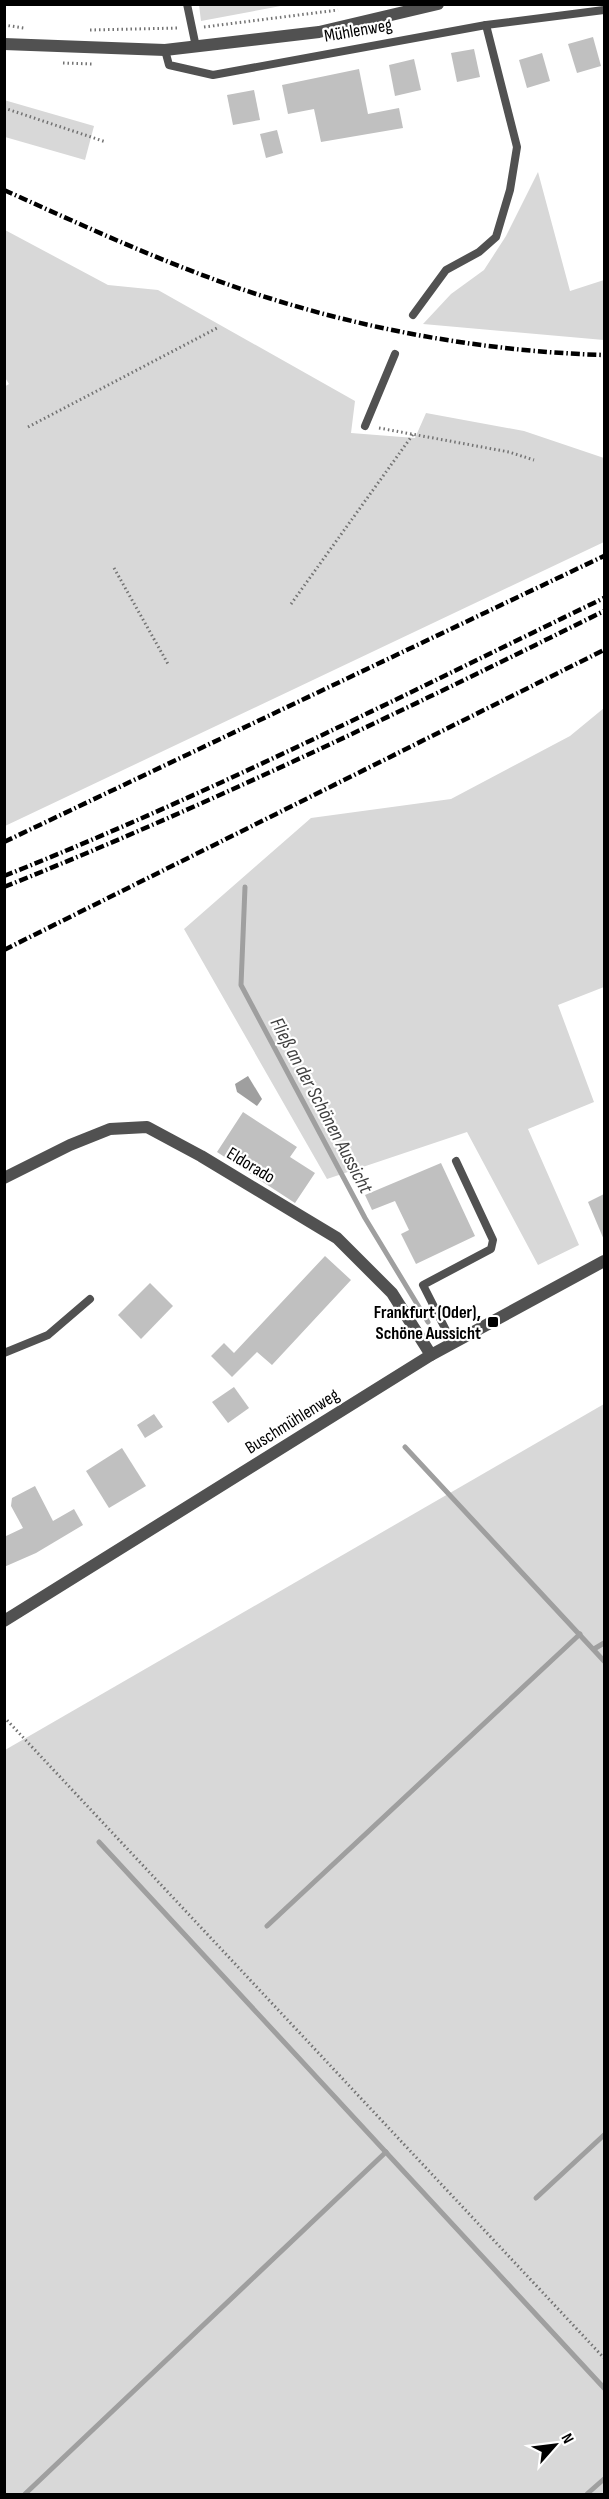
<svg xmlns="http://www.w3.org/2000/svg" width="609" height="2499" viewBox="0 0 609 2499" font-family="'Sofia Sans Condensed',sans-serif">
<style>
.green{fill:#d8d8d8}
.water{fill:#9f9f9f}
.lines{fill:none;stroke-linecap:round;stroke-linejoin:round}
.stream{stroke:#9f9f9f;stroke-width:5}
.building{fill:#c0c0c0}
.path{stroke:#737373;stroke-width:3;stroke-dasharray:1.5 3;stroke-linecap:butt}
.service{stroke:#515151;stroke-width:8}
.minor{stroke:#515151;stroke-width:12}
.tertiary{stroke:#515151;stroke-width:12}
.rail{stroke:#000;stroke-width:4.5;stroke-dasharray:9 3 1.5 3;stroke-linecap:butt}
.poi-dot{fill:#000;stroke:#fff;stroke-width:2}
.labels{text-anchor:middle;stroke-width:4.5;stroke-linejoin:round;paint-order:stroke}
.street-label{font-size:18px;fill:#000;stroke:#fff}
.poi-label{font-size:18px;font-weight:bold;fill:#000;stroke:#fff;text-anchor:end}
.water-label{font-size:20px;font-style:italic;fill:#404040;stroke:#fff}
</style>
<rect width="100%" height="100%" fill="#fff"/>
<g class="green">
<polygon points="199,5 199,4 286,5 201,21"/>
<polygon points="4,100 94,126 85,160 5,137"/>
<polygon points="538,172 570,291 604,280 604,340 423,324 451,294 484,270 506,236"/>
<polygon points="5,230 108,285 158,290 355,401 351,433 415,438 426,413 524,431 604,458 604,542 5,826 4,387 9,384 4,376"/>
<polygon points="604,708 604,987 558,1005 594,1102 528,1129 579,1245 538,1265 467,1132 327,1179 184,929 311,818 451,799 570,736"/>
<polygon points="604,1404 604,2494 5,2494 5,1750"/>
</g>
<polygon class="water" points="248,1076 262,1099 257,1106 237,1092 235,1084"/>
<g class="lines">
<g class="stream">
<polyline points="245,887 241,985 365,1218 428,1322"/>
<polyline points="405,1447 604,1661"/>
<polyline points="594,1649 604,1643"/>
<polyline points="99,1842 604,2388"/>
<polyline points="267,1926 580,1634"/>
<polyline points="536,2198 604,2135"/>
<polyline points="25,2494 386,2152"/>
<polyline points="587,2494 604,2479"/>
</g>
</g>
<g class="building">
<polygon points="593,37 601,66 577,73 568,44"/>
<polygon points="474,49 480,77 457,82 451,53"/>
<polygon points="542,53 550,81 527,88 519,60"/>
<polygon points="414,59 421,90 395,96 389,65"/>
<polygon points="359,69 368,114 399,108 403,128 321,142 314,109 288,114 282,85"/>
<polygon points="254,90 260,120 233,125 227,95"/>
<polygon points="277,130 283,153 266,158 260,134"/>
<polygon points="243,1112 297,1147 290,1157 315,1173 295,1203 217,1152"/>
<polygon points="441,1163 475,1236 416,1264 401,1234 409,1230 395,1201 372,1210 365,1195"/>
<polygon points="604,1194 604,1240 588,1202"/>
<polygon points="325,1256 351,1280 272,1365 257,1352 232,1377 211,1356 224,1343 234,1353"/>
<polygon points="150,1283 173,1306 141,1339 118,1315"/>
<polygon points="234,1387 249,1408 228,1423 212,1402"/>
<polygon points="154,1414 163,1427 145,1438 137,1425"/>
<polygon points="122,1448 146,1486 109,1508 86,1471"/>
<polygon points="35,1486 53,1521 74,1509 83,1525 36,1553 4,1567 4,1537 23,1528 11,1506 12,1498"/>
</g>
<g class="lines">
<g class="path">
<polyline points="4,25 24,28"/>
<polyline points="204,27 338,10"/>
<polyline points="90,30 180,28"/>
<polyline points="63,63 92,64"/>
<polyline points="4,108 106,142"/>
<polyline points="28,427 219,327"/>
<polyline points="379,428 509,452 534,460"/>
<polyline points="114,568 168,664"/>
<polyline points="291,604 414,433"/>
<polyline points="4,1717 604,2358"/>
</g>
<g class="service">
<polyline points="187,4 196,47"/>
<polyline points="165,50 169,65 213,75 486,25 604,10"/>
<polyline points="413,315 446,270 479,252 496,237 510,190 517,147 486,25"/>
<polyline points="365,426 395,354"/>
<polyline points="453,1344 423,1285 491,1249 493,1240 456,1161"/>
<polyline points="4,1353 48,1335 90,1299"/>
</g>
<polyline class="minor" points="4,1178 70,1145 110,1129 147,1127 201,1156 337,1238 392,1293 431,1355"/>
<g class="tertiary">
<polyline points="4,44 165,50 319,32 438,4"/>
<polyline points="4,1621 431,1355 604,1261"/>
</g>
<g class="rail">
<path d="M4 190C73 221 142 253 213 279 338 325 472 351 604 355"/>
<polyline points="4,842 604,556"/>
<path d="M4 876C210 794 406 694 604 598"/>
<path d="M4 887C209 805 407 709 604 611"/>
<polyline points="4,950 604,650"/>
</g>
</g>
<rect class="poi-dot" x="487" y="1316" width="12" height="12" rx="3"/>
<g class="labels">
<g class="street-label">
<text transform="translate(358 30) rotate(-10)" y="6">Mühlenweg</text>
<text transform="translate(251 1165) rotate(31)" y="6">Eldorado</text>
<text transform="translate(292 1421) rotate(-32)" y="6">Buschmühlenweg</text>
</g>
<g class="poi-label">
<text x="481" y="1318">Frankfurt (Oder),<tspan x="481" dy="21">Schöne Aussicht</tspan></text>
</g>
<g class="water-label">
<text transform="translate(322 1105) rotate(62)" y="7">Fließ an der Schönen Aussicht</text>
</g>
</g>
<rect width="609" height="2499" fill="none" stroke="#000000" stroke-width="12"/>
<g transform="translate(555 2445) rotate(62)" stroke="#ffffff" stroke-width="4.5" paint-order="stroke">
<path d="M0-4.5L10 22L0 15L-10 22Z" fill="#000000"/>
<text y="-9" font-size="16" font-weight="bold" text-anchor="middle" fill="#000000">N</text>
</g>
</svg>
